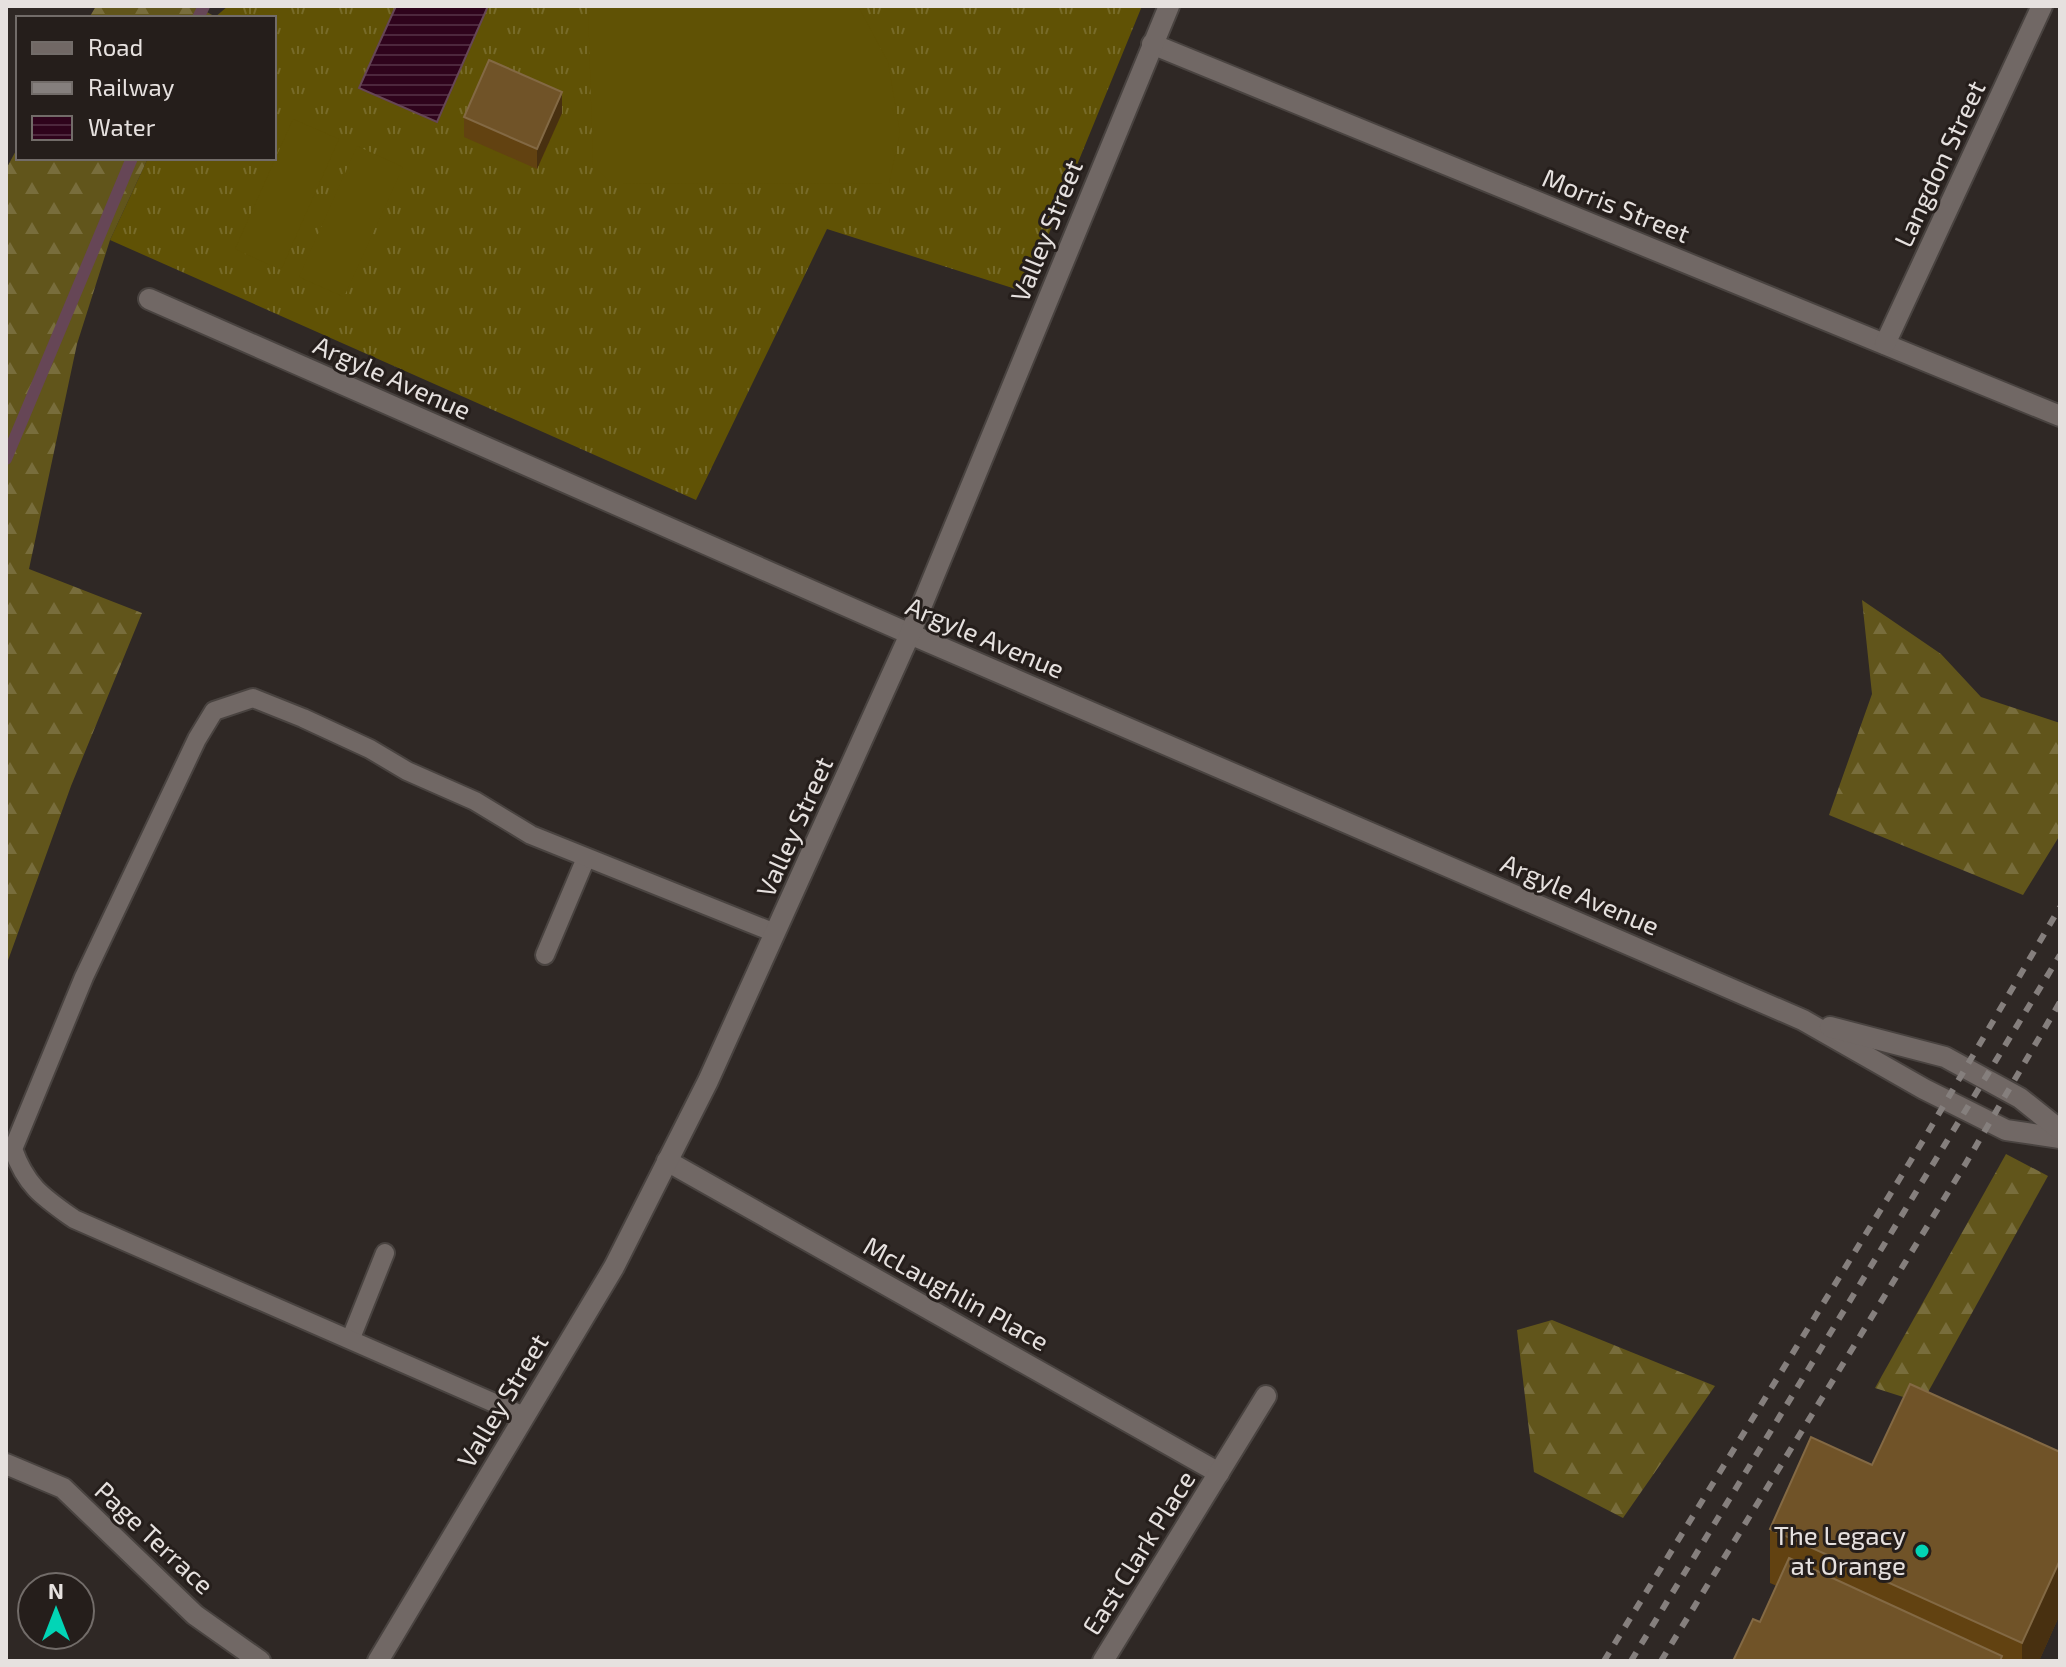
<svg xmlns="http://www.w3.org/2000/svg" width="2066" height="1667" viewBox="0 0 2066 1667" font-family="'Exo 2',sans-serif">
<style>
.grass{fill:url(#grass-tufts)}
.forest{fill:url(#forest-firs)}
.pitch{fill:#605205}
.water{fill:url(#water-rules);stroke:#664656;stroke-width:2}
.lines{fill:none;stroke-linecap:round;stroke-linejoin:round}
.stream{stroke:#664656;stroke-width:12}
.lane-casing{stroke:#494340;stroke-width:22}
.street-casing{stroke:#494340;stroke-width:24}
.lane{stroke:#716865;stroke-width:18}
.street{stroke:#716865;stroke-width:20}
.rail{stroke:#857f7d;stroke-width:6;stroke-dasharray:10 10;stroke-linecap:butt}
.wall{fill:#624211}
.shaded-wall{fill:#483010}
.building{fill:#705328;stroke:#836944;stroke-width:2}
.poi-dot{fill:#02d5b6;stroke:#251e1b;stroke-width:3}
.labels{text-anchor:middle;stroke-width:6;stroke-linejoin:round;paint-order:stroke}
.street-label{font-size:26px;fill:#e6e1df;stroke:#251e1b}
.poi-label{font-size:26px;fill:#e6e1df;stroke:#251e1b;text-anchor:end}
</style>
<defs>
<pattern id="grass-tufts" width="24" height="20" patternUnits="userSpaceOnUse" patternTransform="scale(2)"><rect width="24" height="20" fill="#605205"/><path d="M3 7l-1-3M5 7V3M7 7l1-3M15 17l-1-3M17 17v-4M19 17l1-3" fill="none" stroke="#776b29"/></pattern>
<pattern id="forest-firs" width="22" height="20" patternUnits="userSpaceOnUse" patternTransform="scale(2)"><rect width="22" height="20" fill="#61551b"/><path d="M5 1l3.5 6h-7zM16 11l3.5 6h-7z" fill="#786d3c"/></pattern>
<pattern id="water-rules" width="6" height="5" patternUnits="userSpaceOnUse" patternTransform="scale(2)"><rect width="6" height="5" fill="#2f031c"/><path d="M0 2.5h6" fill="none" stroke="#4d273d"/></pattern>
</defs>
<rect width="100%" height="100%" fill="#2f2825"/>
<polygon class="grass" points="228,6 1142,6 1025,292 827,229 696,500 110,240 148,158 274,158 274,18 214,18"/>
<g class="forest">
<polygon points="96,6 196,6 214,16 89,18"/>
<polygon points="18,147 18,158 148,158 110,240 77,344 29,569 142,613 71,786 6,966 6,169"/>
<polygon points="1862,600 1941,654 1981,697 2060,723 2060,835 2023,895 1829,815 1872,694"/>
<polygon points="2006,1154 2048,1176 1922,1403 1875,1388"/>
<polygon points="1552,1320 1715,1386 1623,1518 1534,1472 1517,1330"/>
</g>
<g class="pitch">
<polygon points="588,6 858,6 888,62 900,133 889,183 612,184 593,165"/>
<polygon points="293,119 339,139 281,270 235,249"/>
<polygon points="357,146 403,167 344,297 299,277"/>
</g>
<polygon class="water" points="396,6 488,6 437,122 359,88"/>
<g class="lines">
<g class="stream">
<polyline points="198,18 204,6"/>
<polyline points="6,459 132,158"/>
</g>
<defs>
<g id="lane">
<polyline points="545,955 586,858"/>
<polyline points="351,1338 385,1253"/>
<path d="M524 1416 74 1219C43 1197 26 1186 13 1149L84 977 197 739 214 711 253 698 303 718 370 749 407 771 475 801 531 835 775 933"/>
</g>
<g id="street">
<polyline points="1152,44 2060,416"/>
<polyline points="149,299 910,634 1803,1020 1924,1089 2006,1130 2060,1138"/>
<polyline points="1885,344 2042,6"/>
<polyline points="1830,1027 1945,1057 2020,1098 2060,1130"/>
<polyline points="667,1161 1219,1473"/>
<polyline points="6,1464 63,1488 195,1615 260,1661"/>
<polyline points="378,1661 614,1267 708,1081 910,634 1169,6"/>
<polyline points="1103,1661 1266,1396"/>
</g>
</defs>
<use href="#lane" class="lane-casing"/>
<use href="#street" class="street-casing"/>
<use href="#lane" class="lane"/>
<use href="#street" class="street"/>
<g class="rail">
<polyline points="1604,1661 1924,1139 2060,907"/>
<polyline points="1631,1661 2060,955"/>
<polyline points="1661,1661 1966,1163 2060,1002"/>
</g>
</g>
<g class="wall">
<polygon points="562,113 537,169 464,137 464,117"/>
<polygon points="2060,1452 2060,1614 2039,1661 1733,1661 1760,1622 1777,1586 1770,1583 1770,1529 1872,1465"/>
</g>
<g class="shaded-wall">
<polygon points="562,92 562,113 537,169 537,149"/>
<polygon points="2060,1560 2060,1614 2039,1661 2022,1661 2022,1643"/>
</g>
<g class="building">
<polygon points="489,60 562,92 537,149 464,117"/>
<polygon points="1910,1384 2060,1452 2060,1560 2022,1643 1770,1529 1811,1437 1872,1465"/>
<polygon points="1789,1558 2002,1656 2000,1661 1733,1661 1753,1619 1760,1622"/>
</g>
<circle class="poi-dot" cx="1922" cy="1551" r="8"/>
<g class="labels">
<g class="street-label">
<text transform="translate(1940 164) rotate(-65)" y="9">Langdon Street</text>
<text transform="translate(1616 206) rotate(22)" y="9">Morris Street</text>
<text transform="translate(1047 231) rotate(-68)" y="9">Valley Street</text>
<text transform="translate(392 378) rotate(24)" y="9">Argyle Avenue</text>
<text transform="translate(985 638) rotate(23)" y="9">Argyle Avenue</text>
<text transform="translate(795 827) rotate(-66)" y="9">Valley Street</text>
<text transform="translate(1580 895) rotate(23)" y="9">Argyle Avenue</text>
<text transform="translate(956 1294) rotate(29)" y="9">McLaughlin Place</text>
<text transform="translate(503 1401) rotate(-59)" y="9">Valley Street</text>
<text transform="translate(154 1538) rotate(43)" y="9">Page Terrace</text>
<text transform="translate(1139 1553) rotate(-58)" y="9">East Clark Place</text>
</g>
<g class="poi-label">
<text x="1906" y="1545">The Legacy<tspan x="1906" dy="30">at Orange</tspan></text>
</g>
</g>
<rect width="2066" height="1667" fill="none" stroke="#e6e1df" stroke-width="16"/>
<rect x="16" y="16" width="260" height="144" fill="#251e1b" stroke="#726c69" stroke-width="2"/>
<rect x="32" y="42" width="40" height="12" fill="#716865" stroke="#726c69" stroke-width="2"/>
<text x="88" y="56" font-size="24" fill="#e6e1df">Road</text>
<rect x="32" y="82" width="40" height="12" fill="#857f7d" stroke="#726c69" stroke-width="2"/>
<text x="88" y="96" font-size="24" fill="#e6e1df">Railway</text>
<rect x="32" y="116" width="40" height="24" fill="url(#water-rules)" stroke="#726c69" stroke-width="2"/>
<text x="88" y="136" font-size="24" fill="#e6e1df">Water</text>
<g transform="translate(56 1611)"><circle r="38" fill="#251e1b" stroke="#726c69" stroke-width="2"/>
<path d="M0-6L14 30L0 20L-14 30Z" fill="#02d5b6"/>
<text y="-12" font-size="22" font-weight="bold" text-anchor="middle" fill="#e6e1df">N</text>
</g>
</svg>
